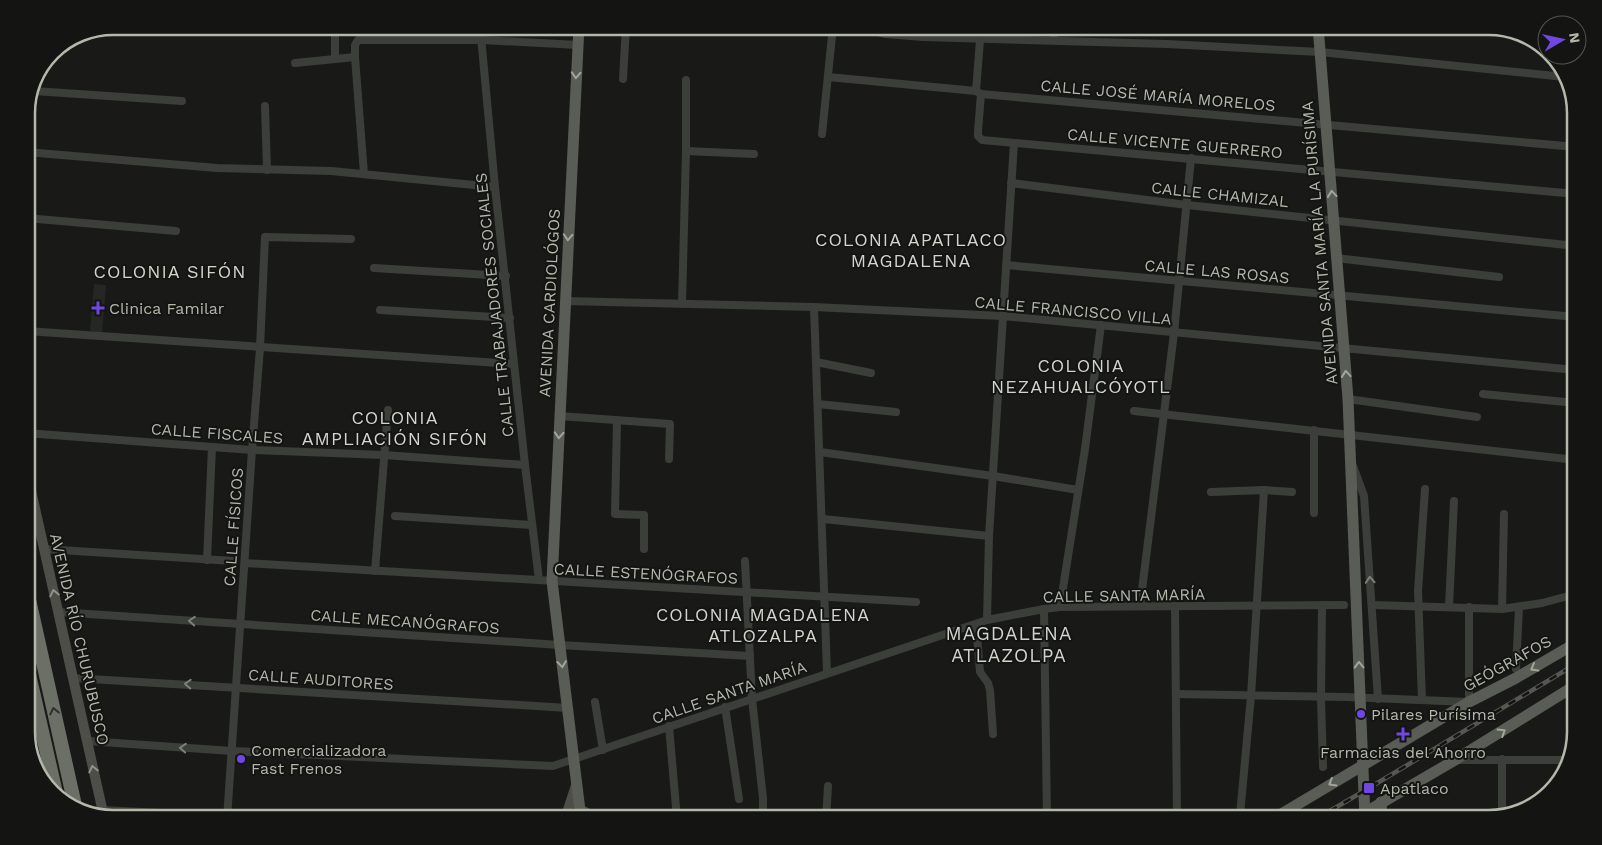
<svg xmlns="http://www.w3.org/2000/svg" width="1602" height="845" viewBox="0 0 1602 845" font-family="'Work Sans',sans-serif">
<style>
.built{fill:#252724}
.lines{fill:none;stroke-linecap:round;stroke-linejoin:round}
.street{stroke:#3c3e39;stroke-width:8}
.secondary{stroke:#4c4e47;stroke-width:10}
.primary{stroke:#5a5d55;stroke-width:11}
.highway{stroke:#6c6f66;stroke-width:14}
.rail-casing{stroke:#555750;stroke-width:4.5}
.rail{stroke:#141513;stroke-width:2.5;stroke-dasharray:8;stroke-linecap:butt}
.oneway{stroke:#a2a69a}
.oneway2{stroke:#7e8178}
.oneway3{stroke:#909388}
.oneway4{stroke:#2e302c}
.poi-dot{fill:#6f47e3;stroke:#141513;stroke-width:2}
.labels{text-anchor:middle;stroke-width:4;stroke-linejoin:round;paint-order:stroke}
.street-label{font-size:16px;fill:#b4b8ab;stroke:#141513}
.poi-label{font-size:16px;fill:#b4b8ab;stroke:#141513;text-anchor:start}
.neighbourhood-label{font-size:18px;letter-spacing:1px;fill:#d2d5cc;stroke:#141513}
.quarter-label{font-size:19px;letter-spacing:1px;fill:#d2d5cc;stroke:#141513}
.rim{fill:none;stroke:#b4b8ab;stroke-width:2.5}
</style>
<rect width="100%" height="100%" fill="#191a18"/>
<polygon class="built" points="94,284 106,285 102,333 90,331"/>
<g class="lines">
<g class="street">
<polyline points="480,26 495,187 525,465 539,580"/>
<polyline points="852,26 886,34 923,37 1167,44 1320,52 1565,77"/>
<polyline points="923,37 924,26"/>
<polyline points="415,39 415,26"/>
<polyline points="1053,40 1055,26"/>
<polyline points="335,58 335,26"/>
<polyline points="295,63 355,57"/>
<polyline points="828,77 976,91 981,94 1576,147"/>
<polyline points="623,79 626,26"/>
<polyline points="34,91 182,101"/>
<polyline points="976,91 980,40"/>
<polyline points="981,94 978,131 978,136 982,140 1576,194"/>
<polyline points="265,106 267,170"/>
<polyline points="822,134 833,26"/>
<polyline points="686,151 754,154"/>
<polyline points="26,152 217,168 331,171 495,187"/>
<polyline points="364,174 355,57 355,45 358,40 482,40 578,45"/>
<polyline points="1011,183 1187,205 1576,246"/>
<polyline points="26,218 176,231"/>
<polyline points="1336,258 1499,277"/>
<polyline points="1006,265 1576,317"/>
<polyline points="374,268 506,276"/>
<polyline points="565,301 814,307 1002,316 1576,370"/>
<polyline points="682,304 686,151 686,80"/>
<polyline points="814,307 827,673"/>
<polyline points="380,310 510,318"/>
<polyline points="26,331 514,364"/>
<polyline points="816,362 871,373"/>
<polyline points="1483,394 1576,403"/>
<polyline points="1348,399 1477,417"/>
<polyline points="818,404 896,412"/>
<polyline points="1134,411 1576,460"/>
<polyline points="560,416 670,424 669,459"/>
<polyline points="617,421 615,514 644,515 644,549"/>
<polyline points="26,433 252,450 384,455 525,465"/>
<polyline points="820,452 993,476 1078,490"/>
<polyline points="1353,466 1364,496 1378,699"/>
<polyline points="1211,492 1264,490 1292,492"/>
<polyline points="1314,513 1314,430"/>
<polyline points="395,516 532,525"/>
<polyline points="823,519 989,536"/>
<polyline points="44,549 233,561"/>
<polyline points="207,560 212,447"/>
<polyline points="745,561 752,699 763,798 763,819"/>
<polyline points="245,563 916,602"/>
<polyline points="375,571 388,410"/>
<polyline points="1322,605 1321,698 1323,767"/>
<polyline points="1372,605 1502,609 1542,603 1576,594"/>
<polyline points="1140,606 1174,333 1191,158"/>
<polyline points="1175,606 1177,819"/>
<polyline points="1060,607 1085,449 1101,325"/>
<polyline points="1449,607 1454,501"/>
<polyline points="1044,609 1047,819"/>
<polyline points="1502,609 1504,514"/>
<polyline points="58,612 560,645 750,656"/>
<polyline points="987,620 989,536 1014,143"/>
<polyline points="976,624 980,672 988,683 990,690 993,734"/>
<polyline points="1516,669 1519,607"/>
<polyline points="73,678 568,708"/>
<polyline points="1176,694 1346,697 1469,702 1469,607"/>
<polyline points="1422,700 1418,591 1425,489"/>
<polyline points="595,702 603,750"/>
<polyline points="725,707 739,799"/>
<polyline points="669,726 677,819"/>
<polyline points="87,741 232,751 553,766 987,620 1044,609 1060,607 1344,605"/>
<polyline points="1502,759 1502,815"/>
<polyline points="1456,760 1569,760"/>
<polyline points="102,810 283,819"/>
<polyline points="1240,815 1251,696 1264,490"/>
<polyline points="227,819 252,450 260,348 265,237 351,239"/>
<polyline points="826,819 828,786"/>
</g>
<g class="secondary">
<polyline points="26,468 104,817"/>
<polyline points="580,809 587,813 590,819"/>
<polyline points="565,819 577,782"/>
</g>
<g class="primary">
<polyline points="579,26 552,581 581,819"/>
<polyline points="1318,26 1348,399 1365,819"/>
<polyline points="1381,802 1382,819"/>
<polyline points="1273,819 1469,702 1516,678 1576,643"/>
<polyline points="1354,819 1455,760 1576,685"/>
</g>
<g class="highway">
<polyline points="26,586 76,810"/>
<polyline points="26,661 56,793"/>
</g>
<defs>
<polyline id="rail" points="1316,819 1369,788 1576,664"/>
</defs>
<use href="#rail" class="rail-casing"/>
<use href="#rail" class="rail"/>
</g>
<defs><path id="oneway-chevron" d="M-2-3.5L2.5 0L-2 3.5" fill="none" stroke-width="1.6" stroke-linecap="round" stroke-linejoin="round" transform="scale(1.25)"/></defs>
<g class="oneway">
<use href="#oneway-chevron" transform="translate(576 75) rotate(93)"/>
<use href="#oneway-chevron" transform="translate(1332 194) rotate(-95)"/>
<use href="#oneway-chevron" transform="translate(568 237) rotate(93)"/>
<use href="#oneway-chevron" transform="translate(1346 374) rotate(-95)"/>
<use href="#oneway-chevron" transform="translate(559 435) rotate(93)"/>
<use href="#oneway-chevron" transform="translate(562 664) rotate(83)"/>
<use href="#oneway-chevron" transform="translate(1359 665) rotate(-92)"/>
<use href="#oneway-chevron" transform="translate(1534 668) rotate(150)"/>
<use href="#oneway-chevron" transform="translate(1502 732) rotate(-32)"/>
<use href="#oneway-chevron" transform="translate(1332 783) rotate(149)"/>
</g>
<g class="oneway2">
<use href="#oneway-chevron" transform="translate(1370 580) rotate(-94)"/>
<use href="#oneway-chevron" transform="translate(192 621) rotate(-176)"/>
<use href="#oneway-chevron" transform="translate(188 684) rotate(-177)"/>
<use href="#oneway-chevron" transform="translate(183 748) rotate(-176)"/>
</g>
<g class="oneway3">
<use href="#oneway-chevron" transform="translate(54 593) rotate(-102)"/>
<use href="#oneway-chevron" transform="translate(93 769) rotate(-103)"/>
</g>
<use class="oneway4" href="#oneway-chevron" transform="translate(54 711) rotate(-102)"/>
<g class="poi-dot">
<path d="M95.5 300.5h5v5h5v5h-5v5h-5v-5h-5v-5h5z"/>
<circle cx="1361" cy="714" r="5"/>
<path d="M1400.5 726.5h5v5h5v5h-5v5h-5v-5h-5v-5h5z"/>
<circle cx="241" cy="759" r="5"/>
<rect x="1363" y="782" width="12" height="12" rx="2.5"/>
</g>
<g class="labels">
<g class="street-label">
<text transform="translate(1158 95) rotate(5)" y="6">CALLE JOSÉ MARÍA MORELOS</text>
<text transform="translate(1175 143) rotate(5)" y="6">CALLE VICENTE GUERRERO</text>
<text transform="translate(1220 194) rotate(6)" y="6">CALLE CHAMIZAL</text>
<text transform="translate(1319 243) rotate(-95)" y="6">AVENIDA SANTA MARÍA LA PURÍSIMA</text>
<text transform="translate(1217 271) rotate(5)" y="6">CALLE LAS ROSAS</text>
<text transform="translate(549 303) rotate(-87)" y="6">AVENIDA CARDIOLÓGOS</text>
<text transform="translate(494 305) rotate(-96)" y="6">CALLE TRABAJADORES SOCIALES</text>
<text transform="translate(1073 310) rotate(5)" y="6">CALLE FRANCISCO VILLA</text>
<text transform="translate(217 433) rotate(4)" y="6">CALLE FISCALES</text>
<text transform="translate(233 527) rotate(-86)" y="6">CALLE FÍSICOS</text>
<text transform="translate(646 573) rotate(3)" y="6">CALLE ESTENÓGRAFOS</text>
<text transform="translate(1124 595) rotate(-1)" y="6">CALLE SANTA MARÍA</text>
<text transform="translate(405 621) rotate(4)" y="6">CALLE MECANÓGRAFOS</text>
<text transform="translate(80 639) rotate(77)" y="6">AVENIDA RÍO CHURUBUSCO</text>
<text transform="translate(1507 663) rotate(-29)" y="6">GEÓGRAFOS</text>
<text transform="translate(321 679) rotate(4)" y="6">CALLE AUDITORES</text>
<text transform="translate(729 692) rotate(-19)" y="6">CALLE SANTA MARÍA</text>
</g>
<g class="poi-label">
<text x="109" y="314">Clinica Familar</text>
<text x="1371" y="720">Pilares Purísima</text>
<text x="251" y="756">Comercializadora<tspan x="251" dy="18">Fast Frenos</tspan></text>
<text x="1403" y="758" text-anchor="middle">Farmacias del Ahorro</text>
<text x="1380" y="794">Apatlaco</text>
</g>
<g class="neighbourhood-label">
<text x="911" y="246">COLONIA APATLACO<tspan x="911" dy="21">MAGDALENA</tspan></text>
<text x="170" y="278">COLONIA SIFÓN</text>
<text x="1081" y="372">COLONIA<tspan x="1081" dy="21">NEZAHUALCÓYOTL</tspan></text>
<text x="395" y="424">COLONIA<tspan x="395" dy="21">AMPLIACIÓN SIFÓN</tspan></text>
<text x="763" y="621">COLONIA MAGDALENA<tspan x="763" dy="21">ATLOZALPA</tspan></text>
</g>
<g class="quarter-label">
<text x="1009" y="640">MAGDALENA<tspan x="1009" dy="22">ATLAZOLPA</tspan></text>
</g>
</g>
<path d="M0 0H1602V845H0ZM113 35H1489A78 78 0 0 1 1567 113V732A78 78 0 0 1 1489 810H113A78 78 0 0 1 35 732V113A78 78 0 0 1 113 35Z" fill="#141513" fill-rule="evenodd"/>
<path class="rim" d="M113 35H1489A78 78 0 0 1 1567 113V732A78 78 0 0 1 1489 810H113A78 78 0 0 1 35 732V113A78 78 0 0 1 113 35Z"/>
<g transform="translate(1562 40) rotate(81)"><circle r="24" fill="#141513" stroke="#545650"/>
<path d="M0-4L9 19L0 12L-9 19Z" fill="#6f47e3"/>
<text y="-8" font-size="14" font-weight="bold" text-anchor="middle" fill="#b4b8ab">N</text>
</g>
</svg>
